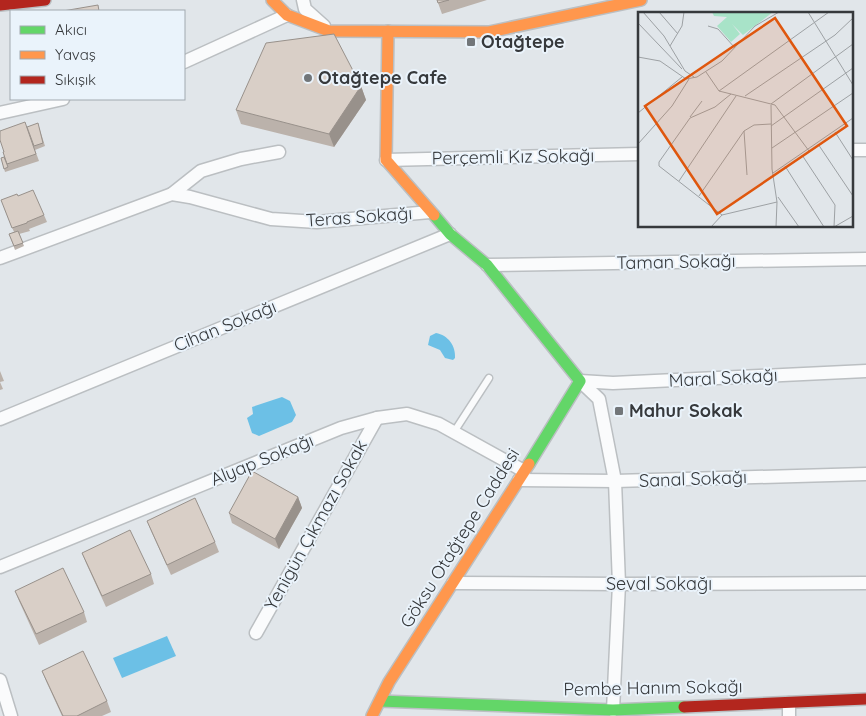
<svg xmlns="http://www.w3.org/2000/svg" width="866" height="716" viewBox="0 0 866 716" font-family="Quicksand,sans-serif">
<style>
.water{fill:#6cc0e6}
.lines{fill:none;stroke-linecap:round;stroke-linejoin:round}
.lane-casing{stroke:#bbbfc2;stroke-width:9}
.street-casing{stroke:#bbbfc2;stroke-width:15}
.fast-casing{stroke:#bbbfc2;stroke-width:14}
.slow-casing{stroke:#bbbfc2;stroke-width:14}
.jam-casing{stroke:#bbbfc2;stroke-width:14}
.lane{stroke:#fafbfc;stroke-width:6}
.street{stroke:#fafbfc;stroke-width:12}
.fast{stroke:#63d668;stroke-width:11}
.slow{stroke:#ff974d;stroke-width:11}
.jam{stroke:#b3261e;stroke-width:11}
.wall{fill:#bbb2ab}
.shaded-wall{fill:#98918b}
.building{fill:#d9cfc7;stroke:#98918b}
.poi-dot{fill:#727679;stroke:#eaf3fb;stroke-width:2}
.labels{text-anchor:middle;stroke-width:4;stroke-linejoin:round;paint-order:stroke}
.poi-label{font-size:18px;font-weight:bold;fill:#36393c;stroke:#eaf3fb;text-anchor:start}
.street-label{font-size:18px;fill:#36393c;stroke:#eaf3fb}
.inset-road{fill:none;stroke:#9da1a4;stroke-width:1}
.view{fill:#df570e;fill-opacity:0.15;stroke:#df570e;stroke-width:2.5}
.inset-edge{fill:none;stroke:#36393c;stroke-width:2.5}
</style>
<rect width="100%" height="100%" fill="#e1e6ea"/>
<g class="water">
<path d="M436 333C448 335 456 346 455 358L453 360 445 358 440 350 428 345 430 336Z"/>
<polygon points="282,397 290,401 296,415 292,422 259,436 252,433 247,418 253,414 252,407"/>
<polygon points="167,636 176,656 122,678 113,658"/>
</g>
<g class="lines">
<defs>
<polyline id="lane" points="454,432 489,378"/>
<g id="street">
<polyline points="303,0 305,9 324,26"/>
<polyline points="184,62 287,15"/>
<polyline points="0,113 63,99"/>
<polyline points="852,150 866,150"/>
<polyline points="386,160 640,154"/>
<polyline points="172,194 201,171 241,159 279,152"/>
<polyline points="0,258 172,194 190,197 271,219 317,222 430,212"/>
<polyline points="487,265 866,259"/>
<polyline points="580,381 599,399 615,481 619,584 613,710"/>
<polyline points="580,381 613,383 866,371"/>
<polyline points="0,419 450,234"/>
<polyline points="519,480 615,481 866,474"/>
<polyline points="0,567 341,428 377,418 407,414 439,424 524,471"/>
<polyline points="453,583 619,584 866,583"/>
<polyline points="256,633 377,418"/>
<polyline points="0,680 11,716"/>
<polyline points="789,716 789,703"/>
</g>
<g id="fast">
<polyline points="434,215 450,234 487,265 580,381 529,464"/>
<polyline points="380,701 613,710 684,707"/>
</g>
<g id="slow">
<polyline points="272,0 287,15 329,31 489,32 641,0"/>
<polyline points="388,31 386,160 434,215"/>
<polyline points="372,716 389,682 529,464"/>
</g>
<g id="jam">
<polyline points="0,5 45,0"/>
<polyline points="684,707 866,699"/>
</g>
</defs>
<use href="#lane" class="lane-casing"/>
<use href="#street" class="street-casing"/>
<use href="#fast" class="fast-casing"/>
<use href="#slow" class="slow-casing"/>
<use href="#jam" class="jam-casing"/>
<use href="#lane" class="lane"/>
<use href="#street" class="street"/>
<use href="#fast" class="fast"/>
<use href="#slow" class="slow"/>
<use href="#jam" class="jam"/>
</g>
<g class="wall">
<polygon points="437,0 487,0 442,14"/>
<polygon points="361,86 366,100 334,147 241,124 236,110"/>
<polygon points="39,127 45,146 35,150 39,161 5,172 1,158 4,157 4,152"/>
<polygon points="18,196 44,215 47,222 29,229 30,231 19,234 24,246 15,250 9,234 14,232 4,208"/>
<polygon points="0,371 4,381 0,382 3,389 0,390"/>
<polygon points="298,497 302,508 279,549 232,523 229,513"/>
<polygon points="147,521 215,542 219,552 171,575 151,531"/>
<polygon points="82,553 151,574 154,584 106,607 86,563"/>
<polygon points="15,591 84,612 87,622 39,645 19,601"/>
<polygon points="42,671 107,701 111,712 102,716 62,716 46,681"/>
</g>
<g class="shaded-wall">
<polygon points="361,86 366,100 334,147 329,134"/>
<polygon points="298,497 302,508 279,549 275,539"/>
</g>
<g class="building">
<polygon points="437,0 449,0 438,3"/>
<polygon points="98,5 99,11 63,11"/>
<polygon points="334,34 361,86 329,134 236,110 266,43"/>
<polygon points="25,122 36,154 7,164 3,152 4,152 0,140 0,131"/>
<polygon points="38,123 43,143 34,146 27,127"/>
<polygon points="4,157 8,167 4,169 1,158"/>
<polygon points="33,190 44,215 27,222 27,223 12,228 1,200 17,194 18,196"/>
<polygon points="18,231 23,243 14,246 9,234"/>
<polygon points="252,471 298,497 275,539 229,513"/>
<polygon points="195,498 215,542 167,565 147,521"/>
<polygon points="130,530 151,574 102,596 82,553"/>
<polygon points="63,568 84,612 36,634 15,591"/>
<polygon points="83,651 107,701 77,716 63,716 42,671"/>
</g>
<g class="poi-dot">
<rect x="466" y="37" width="10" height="10" rx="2.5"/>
<circle cx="308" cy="78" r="5"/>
<rect x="614" y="406" width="10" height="10" rx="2.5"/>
</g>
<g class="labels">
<g class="poi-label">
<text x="481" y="48">Otağtepe</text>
<text x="318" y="84">Otağtepe Cafe</text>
<text x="629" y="417">Mahur Sokak</text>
</g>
<g class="street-label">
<text transform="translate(513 157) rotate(-1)" y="6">Perçemli Kız Sokağı</text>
<text transform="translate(359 217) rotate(-4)" y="6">Teras Sokağı</text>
<text transform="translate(676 262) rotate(-1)" y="6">Taman Sokağı</text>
<text transform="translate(225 326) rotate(-22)" y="6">Cihan Sokağı</text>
<text transform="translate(723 378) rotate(-3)" y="6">Maral Sokağı</text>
<text transform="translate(262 460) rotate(-22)" y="6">Alyap Sokağı</text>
<text transform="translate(693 479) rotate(-2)" y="6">Sanal Sokağı</text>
<text transform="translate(316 525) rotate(-61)" y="6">Yenigün Çıkmazı Sokak</text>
<text transform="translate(460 538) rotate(-58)" y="6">Göksu Otağtepe Caddesi</text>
<text x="659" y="590">Seval Sokağı</text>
<text transform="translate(653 688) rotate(-1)" y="6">Pembe Hanım Sokağı</text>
</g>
</g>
<g transform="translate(638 12)">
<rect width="215" height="215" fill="#e1e6ea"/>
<path d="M74 0H135L105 23 94 12 102 22 93 30 79 14 89 5 76 4Z" fill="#a8e3c8"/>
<path class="inset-road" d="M5 0 26 24 47 59 56 65M21 0 40 22M170 0 215 73M0 11 44 57M70 14 80 17 97 36M32 34 44 14 46 0M0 45 22 49 48 67 59 65 84 49 117 14 141 0M68 60 81 79 137 93 171 139M81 79 191 0M107 84 197 23 215 6M133 92 215 32M133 93 134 157 139 190 138 215M0 101 44 65M52 105 64 89M133 114 215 56M106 119 109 163M197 120 215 148M0 132 34 94 51 67M180 132 215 184M134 136 215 81M164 143 197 193 196 215M147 154 186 215M135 161 215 106M41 169 98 84M61 184 106 119 116 113 133 112M140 185 161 215M84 203 21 154V150L52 106 77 95 93 82M73 215 84 203 139 190M196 215 215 204"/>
<path class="view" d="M137 6 209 114 79 202 7 94Z"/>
<rect width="215" height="215" class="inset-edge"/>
</g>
<rect x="10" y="10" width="175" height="90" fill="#eaf3fb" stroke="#a2a9af"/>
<rect x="20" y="26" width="25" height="8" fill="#63d668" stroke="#a2a9af"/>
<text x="55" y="35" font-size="15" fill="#36393c">Akıcı</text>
<rect x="20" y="51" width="25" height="8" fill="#ff974d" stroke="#a2a9af"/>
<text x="55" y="60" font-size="15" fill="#36393c">Yavaş</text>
<rect x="20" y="76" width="25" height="8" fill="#b3261e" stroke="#a2a9af"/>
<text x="55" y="85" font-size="15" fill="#36393c">Sıkışık</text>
</svg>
